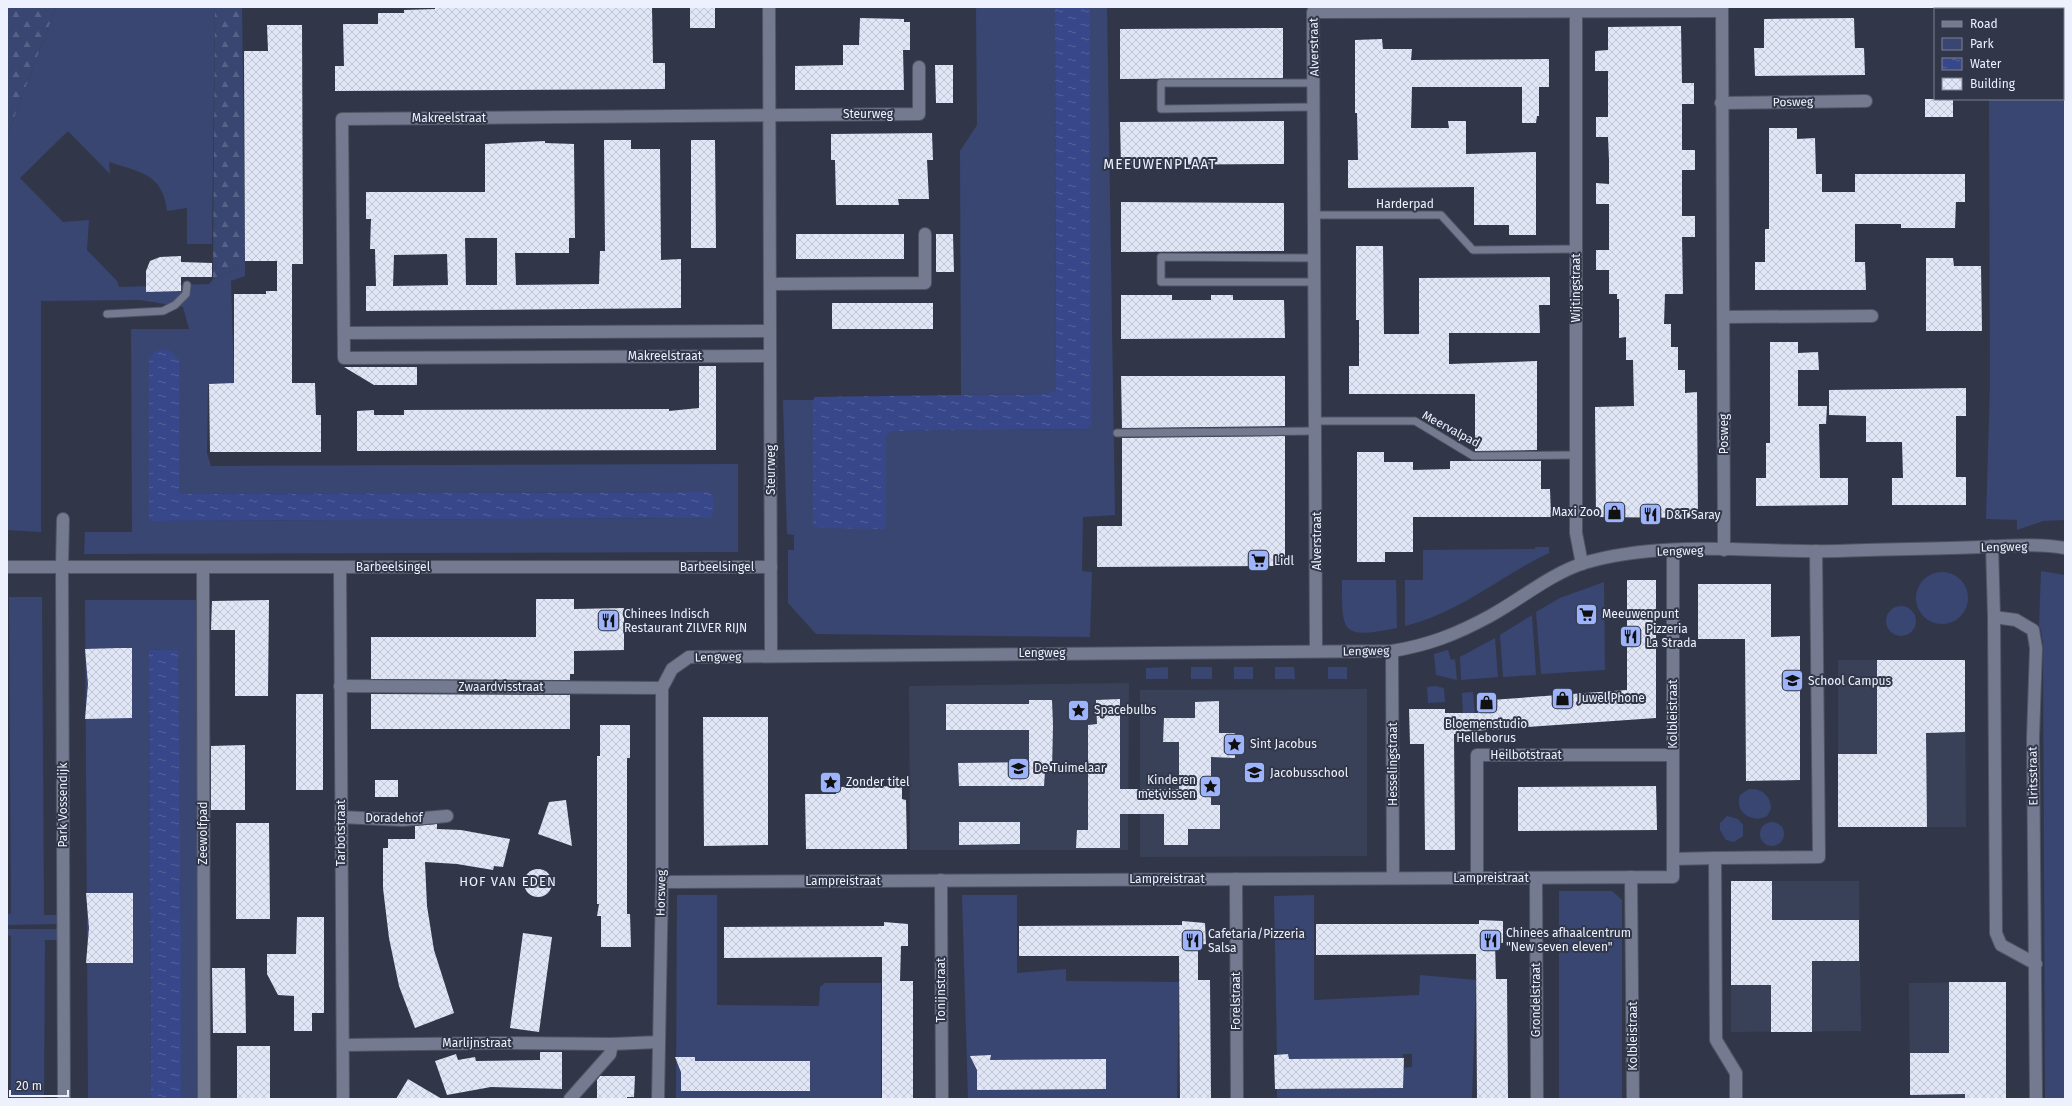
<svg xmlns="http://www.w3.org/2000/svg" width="2072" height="1106" viewBox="0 0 2072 1106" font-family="'Fira Sans',sans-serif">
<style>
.built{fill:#394158}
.green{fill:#394672;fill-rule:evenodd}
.forest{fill:url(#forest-firs)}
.water{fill:url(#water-ripples)}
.building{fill:url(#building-cross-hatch);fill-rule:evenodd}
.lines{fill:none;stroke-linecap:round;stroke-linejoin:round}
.lane-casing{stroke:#505565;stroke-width:9}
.street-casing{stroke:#505565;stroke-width:14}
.lane{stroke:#747b90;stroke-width:7}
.street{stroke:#747b90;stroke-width:12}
.labels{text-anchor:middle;stroke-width:4;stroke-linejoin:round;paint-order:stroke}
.street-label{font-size:12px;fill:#edf1fd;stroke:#313749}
.poi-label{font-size:12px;fill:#edf1fd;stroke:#313749;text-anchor:start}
.neighbourhood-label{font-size:13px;letter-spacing:1px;fill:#edf1fd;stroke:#313749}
.quarter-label{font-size:14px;letter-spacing:1px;fill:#edf1fd;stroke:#313749}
</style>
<defs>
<pattern id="forest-firs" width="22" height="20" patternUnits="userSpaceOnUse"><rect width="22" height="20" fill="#394672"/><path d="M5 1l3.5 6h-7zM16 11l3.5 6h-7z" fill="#566187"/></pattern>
<pattern id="water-ripples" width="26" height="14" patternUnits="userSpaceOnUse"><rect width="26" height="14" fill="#37478a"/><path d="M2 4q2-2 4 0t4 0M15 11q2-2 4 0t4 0" fill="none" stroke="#54629b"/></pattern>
<pattern id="building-cross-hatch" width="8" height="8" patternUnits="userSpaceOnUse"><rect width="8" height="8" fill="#e0e6f6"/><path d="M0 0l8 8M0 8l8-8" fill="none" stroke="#c1c6d4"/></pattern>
</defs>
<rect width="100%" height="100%" fill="#313749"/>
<g class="built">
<polygon points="1838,660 1965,660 1966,827 1838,827"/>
<polygon points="1129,683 1128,850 910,850 909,686"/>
<polygon points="1367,689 1367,856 1140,857 1140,690"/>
<polygon points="1731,881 1859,881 1861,1031 1731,1032"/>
<polygon points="2006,982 2006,1099 1910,1099 1909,983"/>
</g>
<g class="green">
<path d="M56 7H215L212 244H187V208L167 211C163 173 139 172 109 162L110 174 68 131 20 178 63 222 89 220 87 250 117 281 119 287 209 284 213 279 245 265V276L231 281 234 384 208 385 207 453 211 466 738 464V552L84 554 85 532H132L131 329H189L183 307 140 300 41 301V532L7 530V136ZM179 360 178 494 707 492 711 518 149 521V361Z"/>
<polygon points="976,7 1055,7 1056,390 1045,394 961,395 960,151 977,125"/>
<polygon points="1089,7 1107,7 1115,515 1083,517 1082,571 1092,572 1090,637 816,634 788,603 788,550 794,550 794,535 787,534 783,400 813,400 813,430 886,527 886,436 893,431 1087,429"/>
<polygon points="1989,7 2065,7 2065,520 2043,521 2017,530 2017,520 1986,519 1990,386 1989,99 2063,99 2063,9 1989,9"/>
<path d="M1535 547H1549V553C1498 577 1463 611 1405 626V580H1423V550L1535 549Z"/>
<polygon points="2041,571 2065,575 2065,1099 2045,1099 2043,644 2041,630 2039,627"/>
<circle cx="1942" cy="598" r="26"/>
<path d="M1342 580H1396L1397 628C1341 639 1342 634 1342 580Z"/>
<polygon points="1604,582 1605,670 1541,674 1536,612 1560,598"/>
<polygon points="9,597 42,597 44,915 58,915 58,924 7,925 7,914 11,914"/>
<polygon points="85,600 196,600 199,1099 181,1099 181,935 177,649 149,650 151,1099 88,1099"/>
<circle cx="1901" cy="621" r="15"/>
<polygon points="1532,615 1536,675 1503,677 1500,635"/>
<polygon points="1495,638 1498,677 1461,680 1460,657"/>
<polygon points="1448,650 1451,660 1455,659 1457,680 1436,675 1434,654"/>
<polygon points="1168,667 1168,679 1146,679 1146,668"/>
<rect x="1191" y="667" width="21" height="12"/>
<rect x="1234" y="667" width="19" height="12"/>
<polygon points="1275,667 1294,667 1295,679 1275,679"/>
<rect x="1328" y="667" width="19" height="12"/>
<polygon points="1435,686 1444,688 1445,702 1428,703 1427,687"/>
<polygon points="1473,692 1475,717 1463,717 1462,693"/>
<path d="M1749 789C1762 788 1771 796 1771 809L1767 816C1752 824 1734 812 1740 795Z"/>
<polygon points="1727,816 1738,819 1743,825 1743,836 1734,842 1726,840 1720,830 1720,823"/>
<circle cx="1772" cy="834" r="12"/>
<polygon points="1559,891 1612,891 1622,900 1622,1099 1559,1099"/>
<polygon points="677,895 717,895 717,1005 819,1006 820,987 825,983 881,983 881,1099 676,1099"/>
<polygon points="962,895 1017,895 1017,973 1066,969 1066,981 1179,982 1177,1099 968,1099"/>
<polygon points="1314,895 1314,1000 1419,995 1420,975 1476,980 1472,1099 1277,1099 1277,1089 1403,1088 1403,1068 1412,1067 1412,1054 1403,1054 1403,1058 1288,1059 1288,1054 1277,1055 1274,896"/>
<polygon points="7,929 57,929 57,940 45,940 44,1099 11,1099 11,936 7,935"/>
</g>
<g class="forest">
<polygon points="7,7 56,7 7,136"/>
<polygon points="215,7 242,7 245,265 213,279"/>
</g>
<g class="water">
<polygon points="1055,7 1090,7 1091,424 1087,429 893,431 886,436 886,527 883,529 816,528 813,523 813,400 815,397 1045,394 1056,390"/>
<polygon points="165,349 172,352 179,360 179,494 708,492 713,496 714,510 711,518 149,521 149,361 154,352"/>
<polygon points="178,649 181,935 181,1099 151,1099 149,650"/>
</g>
<g class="building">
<polygon points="435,7 652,7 653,63 665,63 665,89 335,91 335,66 344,66 343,24 378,24 378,13 404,13 404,10 435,9"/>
<rect x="690" y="7" width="25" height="21"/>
<polygon points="860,18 904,19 904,22 910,22 910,50 903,50 904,90 795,90 795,66 843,65 843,45 859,45"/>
<polygon points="1854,18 1855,48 1864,48 1865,75 1755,76 1754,48 1764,48 1764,19"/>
<polygon points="267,25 302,25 303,264 292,264 292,383 315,383 316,415 321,415 321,452 210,452 209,384 234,383 234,294 266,294 266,291 277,291 277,261 245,261 244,51 268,51"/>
<polygon points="1681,26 1682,83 1694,83 1694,104 1682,104 1682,150 1695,150 1695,170 1682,170 1682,216 1695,216 1695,237 1682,237 1683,294 1665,294 1664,324 1671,324 1671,347 1678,347 1678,370 1685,370 1685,393 1697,392 1698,518 1596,517 1595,407 1634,406 1633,360 1626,360 1626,337 1619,338 1619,299 1617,299 1617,294 1609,294 1609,270 1596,270 1596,250 1609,250 1609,204 1596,204 1596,183 1609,184 1609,160 1608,137 1596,137 1596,117 1608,117 1608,71 1595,71 1595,51 1608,50 1608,27"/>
<polygon points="1283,28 1283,78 1120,79 1120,29"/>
<polygon points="1382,39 1383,49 1412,49 1411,60 1549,59 1549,87 1539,87 1539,116 1537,116 1536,123 1522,123 1522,87 1412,87 1411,128 1449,128 1448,121 1466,121 1466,154 1536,152 1536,235 1509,235 1509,225 1474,225 1474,187 1348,188 1348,160 1358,160 1357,113 1355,113 1355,40"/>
<polygon points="935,65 953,65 953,103 936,103"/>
<rect x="1925" y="99" width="28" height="18"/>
<polygon points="1284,121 1284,164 1121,165 1120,122"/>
<polygon points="1769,128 1797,128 1797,139 1815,138 1816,174 1822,174 1822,192 1855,192 1855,174 1965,174 1965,202 1956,202 1955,228 1901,228 1901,224 1855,224 1855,262 1865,262 1866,290 1755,290 1755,262 1765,262 1765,229 1769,229"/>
<polygon points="932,133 933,160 927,160 929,199 898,199 899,205 836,205 835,160 831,160 831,134"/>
<path d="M604 140H631V149H660L661 260 681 259V308L366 311V286H376L375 249H370L371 219H366V192H485V144L545 141V143L574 144 575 238H569V253H515L516 285 599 284 600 251H605ZM465 238H497V285H466ZM447 254 448 285 393 286 394 255Z"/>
<polygon points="691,140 715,140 716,248 691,248"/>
<polygon points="1121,202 1284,203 1284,251 1121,252"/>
<rect x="796" y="234" width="108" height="25"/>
<polygon points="936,234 953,234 954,272 936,272"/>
<polygon points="1356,246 1383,246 1384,334 1419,334 1419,278 1550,277 1550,305 1539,305 1540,333 1449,333 1449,364 1537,361 1537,450 1475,451 1475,394 1349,394 1349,366 1359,366 1359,320 1356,320"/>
<polygon points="181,256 181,262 212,263 212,277 181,277 181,291 146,292 146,271 150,261 160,257"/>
<polygon points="1926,258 1953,258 1954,266 1981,266 1982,331 1926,331"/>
<polygon points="1121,295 1172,295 1172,300 1211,300 1211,295 1233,295 1233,300 1284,300 1285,338 1121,339"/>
<rect x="832" y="303" width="101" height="26"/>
<polygon points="1770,342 1798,342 1798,353 1818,352 1819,370 1798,370 1798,406 1827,406 1826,424 1819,424 1820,478 1848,478 1848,505 1756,506 1756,478 1766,478 1766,443 1770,443"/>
<polygon points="699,366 716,366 716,450 357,451 357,411 374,410 374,415 404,415 404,410 669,409 669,411 699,408"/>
<polygon points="344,367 417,367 417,385 374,385"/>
<polygon points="1121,376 1285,376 1285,426 1122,428"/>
<polygon points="1966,388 1966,416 1956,416 1956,477 1966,477 1966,505 1892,505 1892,478 1903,478 1902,442 1866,442 1866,416 1829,415 1829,390"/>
<polygon points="1285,436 1285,566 1097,567 1097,526 1122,526 1122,438"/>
<polygon points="1357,452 1384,452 1384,462 1413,462 1413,470 1450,469 1450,461 1541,461 1541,489 1550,489 1551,517 1413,517 1413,552 1385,552 1385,562 1357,562"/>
<polygon points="1627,580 1656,580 1656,718 1458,732 1458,734 1454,734 1455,850 1425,850 1424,744 1410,744 1409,709 1445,709 1445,713 1478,713 1477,701 1627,690"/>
<polygon points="1698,584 1771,584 1771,637 1800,636 1800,780 1746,781 1745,639 1698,639"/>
<polygon points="536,599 574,599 574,609 624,608 624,650 574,651 574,674 570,674 570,680 371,679 371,637 536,637"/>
<polygon points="269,600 268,696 235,696 235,630 211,630 212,601"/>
<polygon points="119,648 132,648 132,718 85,719 88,684 85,649"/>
<polygon points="1877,660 1965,660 1965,732 1926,733 1927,827 1838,827 1838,754 1877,754"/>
<rect x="296" y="694" width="27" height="96"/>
<polygon points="371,694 570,695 570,729 371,729"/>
<polygon points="1120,699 1120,789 1179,789 1179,742 1163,742 1164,718 1195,718 1195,702 1219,701 1219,733 1235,733 1235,758 1211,757 1211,805 1220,805 1220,829 1188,829 1188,845 1164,845 1164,814 1120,814 1120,848 1076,848 1077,830 1088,830 1088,725 1097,724 1096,700"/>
<polygon points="1029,700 1052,700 1053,725 1052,771 1045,771 1044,786 959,786 958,763 1029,762 1029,730 946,730 946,704 1029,704"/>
<polygon points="703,717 768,717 768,845 704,846"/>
<polygon points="600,725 630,725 630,758 627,758 627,914 630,914 631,947 601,947 601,916 597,916 599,904 597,904 597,756 600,756"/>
<polygon points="245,745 245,810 211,810 211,746"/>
<rect x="375" y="780" width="23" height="17"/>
<polygon points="902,786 902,799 906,800 907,849 806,849 805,794 836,794 836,787"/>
<polygon points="1656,786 1657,830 1518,831 1518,787"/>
<polygon points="566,800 572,846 538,834 549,802"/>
<polygon points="959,822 1020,822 1020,844 959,845"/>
<polygon points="236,823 269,823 270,919 236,919"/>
<polygon points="437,824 437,829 461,830 510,839 503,867 494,866 493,870 457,864 425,862 427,906 434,950 454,1013 415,1028 399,986 389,938 383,888 383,848 388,848 388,839 415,839 415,826"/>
<circle cx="538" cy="883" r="14"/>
<polygon points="1731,881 1772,881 1772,920 1859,920 1859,961 1812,961 1812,1032 1771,1032 1771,985 1731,985"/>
<polygon points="86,893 133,893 133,963 86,963 89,928"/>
<polygon points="297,917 324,917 324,1013 312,1013 312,1031 294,1031 294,996 278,995 267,974 267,954 296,954"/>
<polygon points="1479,920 1503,921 1503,943 1495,943 1496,979 1507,979 1508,1099 1477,1099 1476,954 1316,955 1316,924 1479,924"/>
<polygon points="1182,921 1205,923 1206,944 1198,945 1198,980 1210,980 1211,1099 1180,1099 1179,956 1019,956 1019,926 1182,925"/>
<polygon points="884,922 908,924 908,946 901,946 900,981 913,981 913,1099 882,1099 882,957 724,958 724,927 884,926"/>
<polygon points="523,933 552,937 539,1032 510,1028"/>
<polygon points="212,968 245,968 246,1033 213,1033"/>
<polygon points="1949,982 2006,982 2006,1099 1965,1099 1965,1094 1910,1095 1910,1053 1949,1053"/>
<rect x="237" y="1046" width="33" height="53"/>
<polygon points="540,1052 562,1052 562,1089 491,1087 447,1095 435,1061 456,1054 458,1060 475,1057 476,1061 540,1060"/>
<polygon points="1288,1054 1289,1059 1404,1058 1403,1088 1275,1089 1274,1055"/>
<polygon points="991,1055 990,1060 1106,1059 1106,1089 977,1090 977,1070 970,1056"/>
<polygon points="675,1057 695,1057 695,1061 810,1061 810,1091 681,1091 681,1072"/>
<polygon points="600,1076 635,1076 634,1097 627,1097 627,1099 597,1098 597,1080"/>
<polygon points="408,1079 442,1099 396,1099"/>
</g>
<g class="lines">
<defs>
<g id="lane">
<polyline points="1314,107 1161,109 1161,83 1314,83"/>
<polyline points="1314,215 1441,215 1473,250 1576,249"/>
<polyline points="1316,258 1161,257 1161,282 1316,282"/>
<polyline points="107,314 163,311 175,305 186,294 187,285"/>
<polyline points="1317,421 1415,421 1473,456 1576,455"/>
<polyline points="1117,433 1316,431"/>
</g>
<g id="street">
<polyline points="769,7 771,656"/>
<polyline points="1722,7 1724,550"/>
<polyline points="1576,11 1576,533 1582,564"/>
<polyline points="1721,103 1866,101"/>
<polyline points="770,284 925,283 925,234"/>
<polyline points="1724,317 1872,316"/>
<polyline points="344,333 770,331"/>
<polyline points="770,356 344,358 342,119 919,114 919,67"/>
<polyline points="63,519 62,567 771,567"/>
<polyline points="1992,546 1994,617 2016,620 2033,630 2036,648 2033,738 2036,1099"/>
<polyline points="7,567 62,567 64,1099"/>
<polyline points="203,567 204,1099"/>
<polyline points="340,567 343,1099"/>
<polyline points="1994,617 1996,933 2001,945 2036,964"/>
<polyline points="1316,651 1313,12 1722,11"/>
<polyline points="1392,651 1393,878"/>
<polyline points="340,686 662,688"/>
<polyline points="341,817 403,820 447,816"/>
<polyline points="1673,859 1715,858"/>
<polyline points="1631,877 1633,1099"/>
<polyline points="1477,878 1477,755 1673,755"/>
<polyline points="1536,878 1537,1099"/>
<polyline points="1236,879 1237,1099"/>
<polyline points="941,880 942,1099"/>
<polyline points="662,882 1673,877 1673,550"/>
<polyline points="343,1045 496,1043 612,1044 659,1042"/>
<polyline points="570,1099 610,1054 612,1044"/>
<path d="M658 1099 662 882V688L672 669 689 657 1392 651C1429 645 1457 634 1490 616 1521 599 1550 574 1584 563 1664 539 1756 553 1838 551 1886 549 1934 549 1981 547 2008 546 2038 543 2065 548"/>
<polyline points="1736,1099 1736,1073 1716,1040 1715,858 1819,857 1816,551"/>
</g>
</defs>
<use href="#lane" class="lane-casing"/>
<use href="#street" class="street-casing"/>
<use href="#lane" class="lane"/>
<use href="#street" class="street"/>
</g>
<defs>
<symbol id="shop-square" viewBox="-11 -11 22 22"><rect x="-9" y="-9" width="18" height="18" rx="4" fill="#9db4fd" stroke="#313749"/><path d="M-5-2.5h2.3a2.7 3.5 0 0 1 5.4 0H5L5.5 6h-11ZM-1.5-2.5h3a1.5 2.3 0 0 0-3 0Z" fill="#111"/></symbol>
<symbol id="restaurant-square" viewBox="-11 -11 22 22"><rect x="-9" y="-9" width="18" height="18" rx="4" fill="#9db4fd" stroke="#313749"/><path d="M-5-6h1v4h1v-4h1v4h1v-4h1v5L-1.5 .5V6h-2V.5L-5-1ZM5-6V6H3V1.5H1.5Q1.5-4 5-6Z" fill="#111"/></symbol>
<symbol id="supermarket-square" viewBox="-11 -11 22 22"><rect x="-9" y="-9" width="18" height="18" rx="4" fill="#9db4fd" stroke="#313749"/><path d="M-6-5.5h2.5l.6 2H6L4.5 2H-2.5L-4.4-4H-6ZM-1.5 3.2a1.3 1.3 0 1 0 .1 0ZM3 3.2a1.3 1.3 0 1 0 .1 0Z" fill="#111"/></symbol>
<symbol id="school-square" viewBox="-11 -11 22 22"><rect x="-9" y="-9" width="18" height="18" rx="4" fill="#9db4fd" stroke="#313749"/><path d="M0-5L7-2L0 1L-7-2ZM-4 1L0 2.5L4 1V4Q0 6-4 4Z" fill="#111"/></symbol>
<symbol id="sight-square" viewBox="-11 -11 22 22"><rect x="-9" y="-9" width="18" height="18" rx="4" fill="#9db4fd" stroke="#313749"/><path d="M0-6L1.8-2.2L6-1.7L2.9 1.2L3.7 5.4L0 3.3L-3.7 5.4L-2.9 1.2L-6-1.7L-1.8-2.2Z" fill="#111"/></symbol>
</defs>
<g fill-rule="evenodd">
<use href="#shop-square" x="1602" y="500" width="25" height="25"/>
<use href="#restaurant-square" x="1638" y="502" width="25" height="25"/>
<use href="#supermarket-square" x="1246" y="548" width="25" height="25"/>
<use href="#supermarket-square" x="1574" y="602" width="25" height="25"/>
<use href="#restaurant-square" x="596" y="608" width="25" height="25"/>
<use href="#restaurant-square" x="1618" y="624" width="25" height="25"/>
<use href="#school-square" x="1780" y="668" width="25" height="25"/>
<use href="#shop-square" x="1550" y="686" width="25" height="25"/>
<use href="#shop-square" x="1474" y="690" width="25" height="25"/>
<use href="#sight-square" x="1066" y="698" width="25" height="25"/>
<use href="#sight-square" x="1222" y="732" width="25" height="25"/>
<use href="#school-square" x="1006" y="756" width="25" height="25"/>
<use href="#school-square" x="1242" y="760" width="25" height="25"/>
<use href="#sight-square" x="818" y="770" width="25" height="25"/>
<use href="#sight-square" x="1198" y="774" width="25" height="25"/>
<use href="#restaurant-square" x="1478" y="928" width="25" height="25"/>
<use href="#restaurant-square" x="1180" y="928" width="25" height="25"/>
</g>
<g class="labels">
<g class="street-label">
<text transform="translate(1314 47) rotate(-91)" y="4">Alverstraat</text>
<text transform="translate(1793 102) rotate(-1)" y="4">Posweg</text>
<text x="868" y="118">Steurweg</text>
<text x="449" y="122">Makreelstraat</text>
<text x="1405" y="208">Harderpad</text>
<text transform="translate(1576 288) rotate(-90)" y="4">Wijtingstraat</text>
<text x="665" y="360">Makreelstraat</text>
<text transform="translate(1451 429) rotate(28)" y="4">Meervalpad</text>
<text transform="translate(1724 434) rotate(-90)" y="4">Posweg</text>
<text transform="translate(771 470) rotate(-90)" y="4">Steurweg</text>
<text transform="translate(1317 541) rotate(-90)" y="4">Alverstraat</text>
<text transform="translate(2004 547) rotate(-1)" y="4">Lengweg</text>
<text transform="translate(1680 551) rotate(-2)" y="4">Lengweg</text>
<text x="393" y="571">Barbeelsingel</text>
<text x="717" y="571">Barbeelsingel</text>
<text transform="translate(1366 651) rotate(-1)" y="4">Lengweg</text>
<text x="1042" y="657">Lengweg</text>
<text transform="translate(718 657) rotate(-1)" y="4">Lengweg</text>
<text x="501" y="691">Zwaardvisstraat</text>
<text transform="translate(1673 714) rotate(-90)" y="4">Kolbleistraat</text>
<text x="1526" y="759">Heilbotstraat</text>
<text transform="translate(1393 764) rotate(-90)" y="4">Hesselingstraat</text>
<text transform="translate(2033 776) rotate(-91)" y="4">Elritsstraat</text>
<text transform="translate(63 805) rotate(-90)" y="4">Park Vossendijk</text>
<text x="394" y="822">Doradehof</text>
<text transform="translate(203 833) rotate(-90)" y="4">Zeewolfpad</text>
<text transform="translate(341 833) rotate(-90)" y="4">Tarbotstraat</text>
<text x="1491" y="882">Lampreistraat</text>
<text x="1167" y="883">Lampreistraat</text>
<text x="843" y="885">Lampreistraat</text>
<text transform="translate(661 893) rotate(-89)" y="4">Horsweg</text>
<text transform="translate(941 990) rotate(-90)" y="4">Tonijnstraat</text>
<text transform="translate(1536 1000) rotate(-90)" y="4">Grondelstraat</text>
<text transform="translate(1236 1001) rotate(-90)" y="4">Forelstraat</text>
<text transform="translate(1633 1036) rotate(-90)" y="4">Kolbleistraat</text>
<text x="477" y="1047">Marlijnstraat</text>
</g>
<g class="poi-label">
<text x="1600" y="516" text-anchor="end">Maxi Zoo</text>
<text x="1666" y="519">D&amp;T Saray</text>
<text x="1274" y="565">Lidl</text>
<text x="624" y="618">Chinees Indisch<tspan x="624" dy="14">Restaurant ZILVER RIJN</tspan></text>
<text x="1602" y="618">Meeuwenpunt</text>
<text x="1646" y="633">Pizzeria<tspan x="1646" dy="14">La Strada</tspan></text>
<text x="1808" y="685">School Campus</text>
<text x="1578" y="702">Juwel Phone</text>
<text x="1094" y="714">Spacebulbs</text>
<text x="1486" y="728" text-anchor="middle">Bloemenstudio<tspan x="1486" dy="14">Helleborus</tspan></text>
<text x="1250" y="748">Sint Jacobus</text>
<text x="1034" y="772">De Tuimelaar</text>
<text x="1270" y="777">Jacobusschool</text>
<text x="1196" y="784" text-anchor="end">Kinderen<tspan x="1196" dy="14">met vissen</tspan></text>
<text x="846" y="786">Zonder titel</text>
<text x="1506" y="937">Chinees afhaalcentrum<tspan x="1506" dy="14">"New seven eleven"</tspan></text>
<text x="1208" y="938">Cafetaria/Pizzeria<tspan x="1208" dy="14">Salsa</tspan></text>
</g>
<g class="neighbourhood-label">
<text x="508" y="886">HOF VAN EDEN</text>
</g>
<g class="quarter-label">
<text x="1160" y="169">MEEUWENPLAAT</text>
</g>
</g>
<rect width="2072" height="1106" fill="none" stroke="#edf1fd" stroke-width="16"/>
<rect x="1934" y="8" width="130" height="92" fill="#313749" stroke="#7c8191"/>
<rect x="1942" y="21" width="20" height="6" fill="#747b90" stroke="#7c8191"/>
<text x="1970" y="28" font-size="12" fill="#edf1fd">Road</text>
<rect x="1942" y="38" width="20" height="12" fill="#394672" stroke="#7c8191"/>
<text x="1970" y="48" font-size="12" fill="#edf1fd">Park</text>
<rect x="1942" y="58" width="20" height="12" fill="url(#water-ripples)" stroke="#7c8191"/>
<text x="1970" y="68" font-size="12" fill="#edf1fd">Water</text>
<rect x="1942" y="78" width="20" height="12" fill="url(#building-cross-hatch)" stroke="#7c8191"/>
<text x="1970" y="88" font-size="12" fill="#edf1fd">Building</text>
<path d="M10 1090v6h58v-6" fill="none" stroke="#edf1fd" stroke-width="2"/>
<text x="16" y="1090" font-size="12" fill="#edf1fd" stroke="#313749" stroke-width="3" paint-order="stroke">20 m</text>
</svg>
